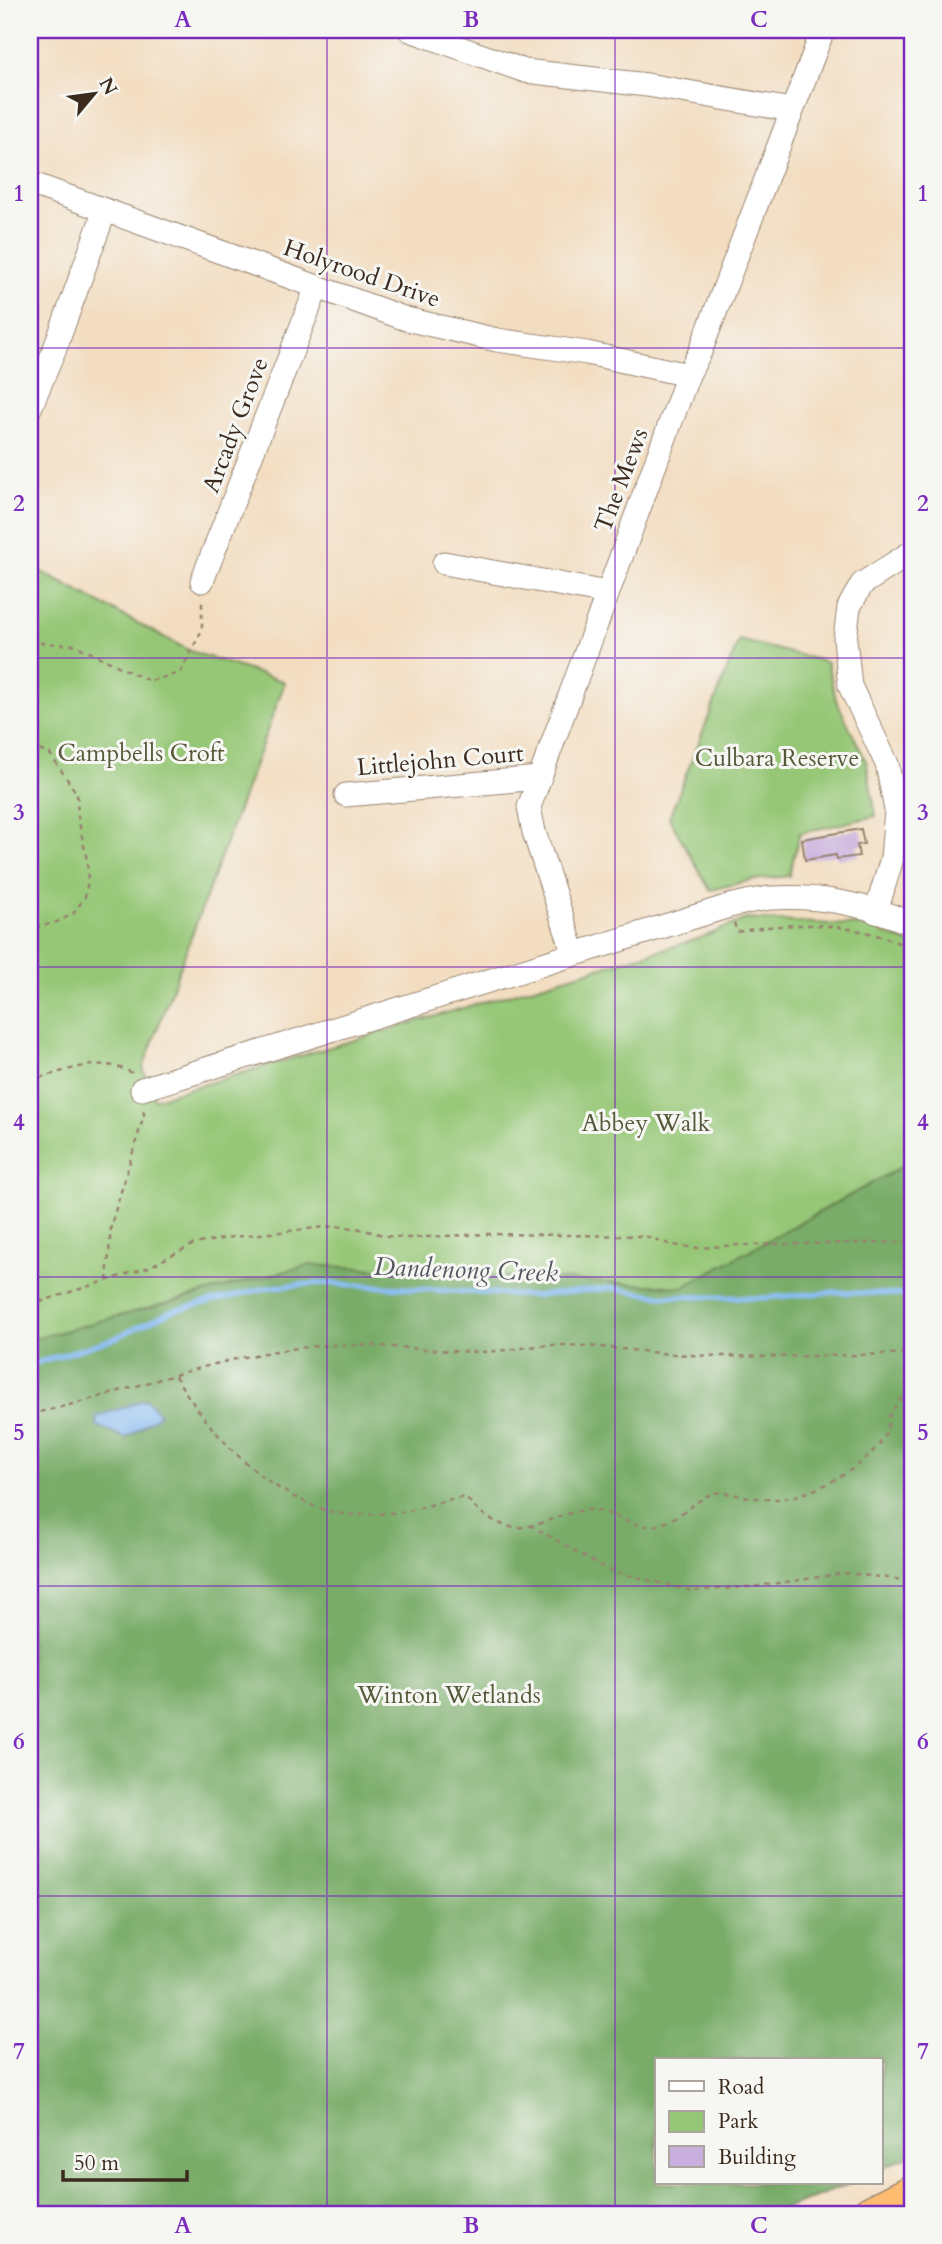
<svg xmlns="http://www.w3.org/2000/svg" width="942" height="2244" viewBox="0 0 942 2244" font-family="Cardo,serif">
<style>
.green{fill:#96c777;stroke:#68784a;stroke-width:2}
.forest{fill:#78ac68;stroke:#5a6b43;stroke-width:2}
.water{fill:#85baf3;stroke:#607288;stroke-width:2}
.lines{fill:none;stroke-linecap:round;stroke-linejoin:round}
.stream{stroke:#85baf3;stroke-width:5}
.building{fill:#c9afdd}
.minor-casing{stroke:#978470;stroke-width:25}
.highway-casing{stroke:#978470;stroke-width:38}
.path{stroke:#978470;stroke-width:2.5;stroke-dasharray:5 5;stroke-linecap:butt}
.minor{stroke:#fff;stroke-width:23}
.highway{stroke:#febc70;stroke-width:35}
.grid{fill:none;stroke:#7b2cbf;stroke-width:2;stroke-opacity:0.55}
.labels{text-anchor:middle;stroke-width:6;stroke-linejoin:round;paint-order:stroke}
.street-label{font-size:24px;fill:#3b2a1e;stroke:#f6f6f2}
.park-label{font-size:24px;fill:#565939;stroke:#f6f6f2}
.water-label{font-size:26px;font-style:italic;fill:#51555e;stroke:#f6f6f2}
.neatline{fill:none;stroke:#7b2cbf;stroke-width:2.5}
.grid-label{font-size:23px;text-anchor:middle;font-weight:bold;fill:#7b2cbf}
</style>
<rect width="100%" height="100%" fill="#f6f6f2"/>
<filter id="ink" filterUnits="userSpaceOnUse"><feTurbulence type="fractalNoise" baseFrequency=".0143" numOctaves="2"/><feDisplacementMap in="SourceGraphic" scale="14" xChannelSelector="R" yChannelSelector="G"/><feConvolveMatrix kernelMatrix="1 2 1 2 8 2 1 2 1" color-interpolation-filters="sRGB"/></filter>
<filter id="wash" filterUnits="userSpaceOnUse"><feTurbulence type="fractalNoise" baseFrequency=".00686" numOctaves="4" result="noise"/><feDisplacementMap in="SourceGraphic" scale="28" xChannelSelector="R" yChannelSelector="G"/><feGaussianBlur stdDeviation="1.57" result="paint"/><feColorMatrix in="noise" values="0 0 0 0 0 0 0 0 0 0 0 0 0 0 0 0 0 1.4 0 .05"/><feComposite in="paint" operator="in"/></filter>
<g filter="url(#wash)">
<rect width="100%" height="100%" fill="#f3ddc1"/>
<g class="green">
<polygon points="30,566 190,651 285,682 143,1068 154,1099 701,938 746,919 865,926 912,944 912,2154 881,2169 881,2060 657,2060 657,2183 851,2183 772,2214 30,2214"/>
<polygon points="739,640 827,662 836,700 866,761 876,816 800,833 789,876 752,880 710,890 669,818"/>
</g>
<polygon class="forest" points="912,1161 912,2154 881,2169 881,2060 657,2060 657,2183 851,2183 772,2214 30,2214 30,1340 308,1265 683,1287"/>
<polygon class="water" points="146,1399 160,1414 126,1438 97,1426 96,1417"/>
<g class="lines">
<polyline class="stream" points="30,1365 113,1339 172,1311 271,1287 323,1283 534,1296 612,1288 661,1296 763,1298 835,1292 912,1295"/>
</g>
<g id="blocks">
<polygon class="building" points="861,829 864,844 857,845 859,856 837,859 836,855 805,860 802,839"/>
</g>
</g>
<g filter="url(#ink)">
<use href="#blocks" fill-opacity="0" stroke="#978470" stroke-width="2"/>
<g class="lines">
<defs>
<g id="minor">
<polyline points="410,30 525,71 647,85 792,110"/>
<polyline points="30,183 406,319 497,340 587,353 688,375"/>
<polyline points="30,408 54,351 105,210"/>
<polyline points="444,563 607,593"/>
<polyline points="202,581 317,287"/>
<polyline points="346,795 539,778"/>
<polyline points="876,912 892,858 896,810 887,764 850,686 845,639 849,607 862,584 912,552"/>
<polyline points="574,954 534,832 529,807 688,375 700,352 823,30"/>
<path d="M142 1089 729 906C743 903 758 899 772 898 818 895 870 905 912 924"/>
</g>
<polyline id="highway" points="870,2214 912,2193"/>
</defs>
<use href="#minor" class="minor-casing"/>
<use href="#highway" class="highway-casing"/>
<g class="path">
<polyline points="30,642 75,645 149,681 180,673 202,630 202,600"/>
<polyline points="30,747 50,754 77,794 78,817 87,860 88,881 85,897 73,914 57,922 30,929"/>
<path d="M734 923 737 932C796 920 857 922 912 949"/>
<path d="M30 1080C63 1073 99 1054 132 1073"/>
<polyline points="107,1281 111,1225 144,1115 143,1107"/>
<polyline points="30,1305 149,1267 194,1244 233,1237 335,1226 356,1228 387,1236 408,1238 487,1234 645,1236 672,1245 699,1248 737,1245 912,1242"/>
<path d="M175 1376C212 1435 263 1493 332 1512 353 1517 379 1514 401 1512 417 1511 453 1496 463 1498 471 1500 473 1507 479 1511 489 1519 500 1525 512 1527 538 1530 563 1510 590 1510 613 1510 638 1533 661 1524 679 1518 694 1502 711 1494L720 1492C738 1495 759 1500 778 1499 813 1496 863 1469 883 1439 889 1431 887 1424 890 1414 892 1410 908 1389 912 1385"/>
<path d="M30 1414C123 1395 213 1356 308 1347 364 1341 421 1351 478 1352 504 1352 531 1345 557 1345 602 1345 645 1353 689 1355 764 1358 838 1356 912 1353"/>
<polyline points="530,1525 608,1570 692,1591 759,1586 846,1573 912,1581"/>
</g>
<use href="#minor" class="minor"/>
<use href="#highway" class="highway"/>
</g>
</g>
<path class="grid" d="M327 30V2214M615 30V2214M30 348H912M30 658H912M30 967H912M30 1277H912M30 1586H912M30 1896H912"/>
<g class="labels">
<g class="street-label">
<text transform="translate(362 273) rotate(19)" y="8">Holyrood Drive</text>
<text transform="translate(235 425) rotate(-69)" y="8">Arcady Grove</text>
<text transform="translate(621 480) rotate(-69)" y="8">The Mews</text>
<text transform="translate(440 760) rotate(-5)" y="8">Littlejohn Court</text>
</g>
<g class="park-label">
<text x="141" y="761">Campbells Croft</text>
<text x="777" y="766">Culbara Reserve</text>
<text x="646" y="1131">Abbey Walk</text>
<text x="449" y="1703">Winton Wetlands</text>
</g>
<g class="water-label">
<text transform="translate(466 1269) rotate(2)" y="9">Dandenong Creek</text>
</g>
</g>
<rect width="942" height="2244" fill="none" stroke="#f6f6f2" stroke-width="77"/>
<rect x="655" y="2058" width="228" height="126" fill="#f6f6f2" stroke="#aba49d" stroke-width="2"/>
<rect x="669" y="2081" width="35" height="10" fill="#ffffff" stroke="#aba49d" stroke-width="2"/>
<text x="718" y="2094" font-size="21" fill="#3b2a1e">Road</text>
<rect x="669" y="2111" width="35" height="21" fill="#96c777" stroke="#aba49d" stroke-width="2"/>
<text x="718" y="2128" font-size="21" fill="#3b2a1e">Park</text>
<rect x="669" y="2146" width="35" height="21" fill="#c9afdd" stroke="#aba49d" stroke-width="2"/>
<text x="718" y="2164" font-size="21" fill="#3b2a1e">Building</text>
<g transform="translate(94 94) rotate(61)" stroke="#f6f6f2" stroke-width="5" paint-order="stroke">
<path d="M0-5L12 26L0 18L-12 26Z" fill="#3b2a1e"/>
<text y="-10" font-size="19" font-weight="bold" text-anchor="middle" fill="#3b2a1e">N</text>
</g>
<path d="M63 2170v10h124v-10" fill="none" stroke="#3b2a1e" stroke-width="3.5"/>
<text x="74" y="2170" font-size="21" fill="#3b2a1e" stroke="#f6f6f2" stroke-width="5" paint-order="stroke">50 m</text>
<rect x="38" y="38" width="866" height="2168" class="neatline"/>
<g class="grid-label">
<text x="183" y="27">A</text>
<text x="471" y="27">B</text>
<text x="759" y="27">C</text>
<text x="19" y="201">1</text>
<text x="923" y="201">1</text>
<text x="19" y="511">2</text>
<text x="923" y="511">2</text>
<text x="19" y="820">3</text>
<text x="923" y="820">3</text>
<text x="19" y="1130">4</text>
<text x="923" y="1130">4</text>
<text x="19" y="1440">5</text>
<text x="923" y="1440">5</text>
<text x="19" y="1749">6</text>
<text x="923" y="1749">6</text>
<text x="19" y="2059">7</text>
<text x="923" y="2059">7</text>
<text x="183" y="2233">A</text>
<text x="471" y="2233">B</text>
<text x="759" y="2233">C</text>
</g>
</svg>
